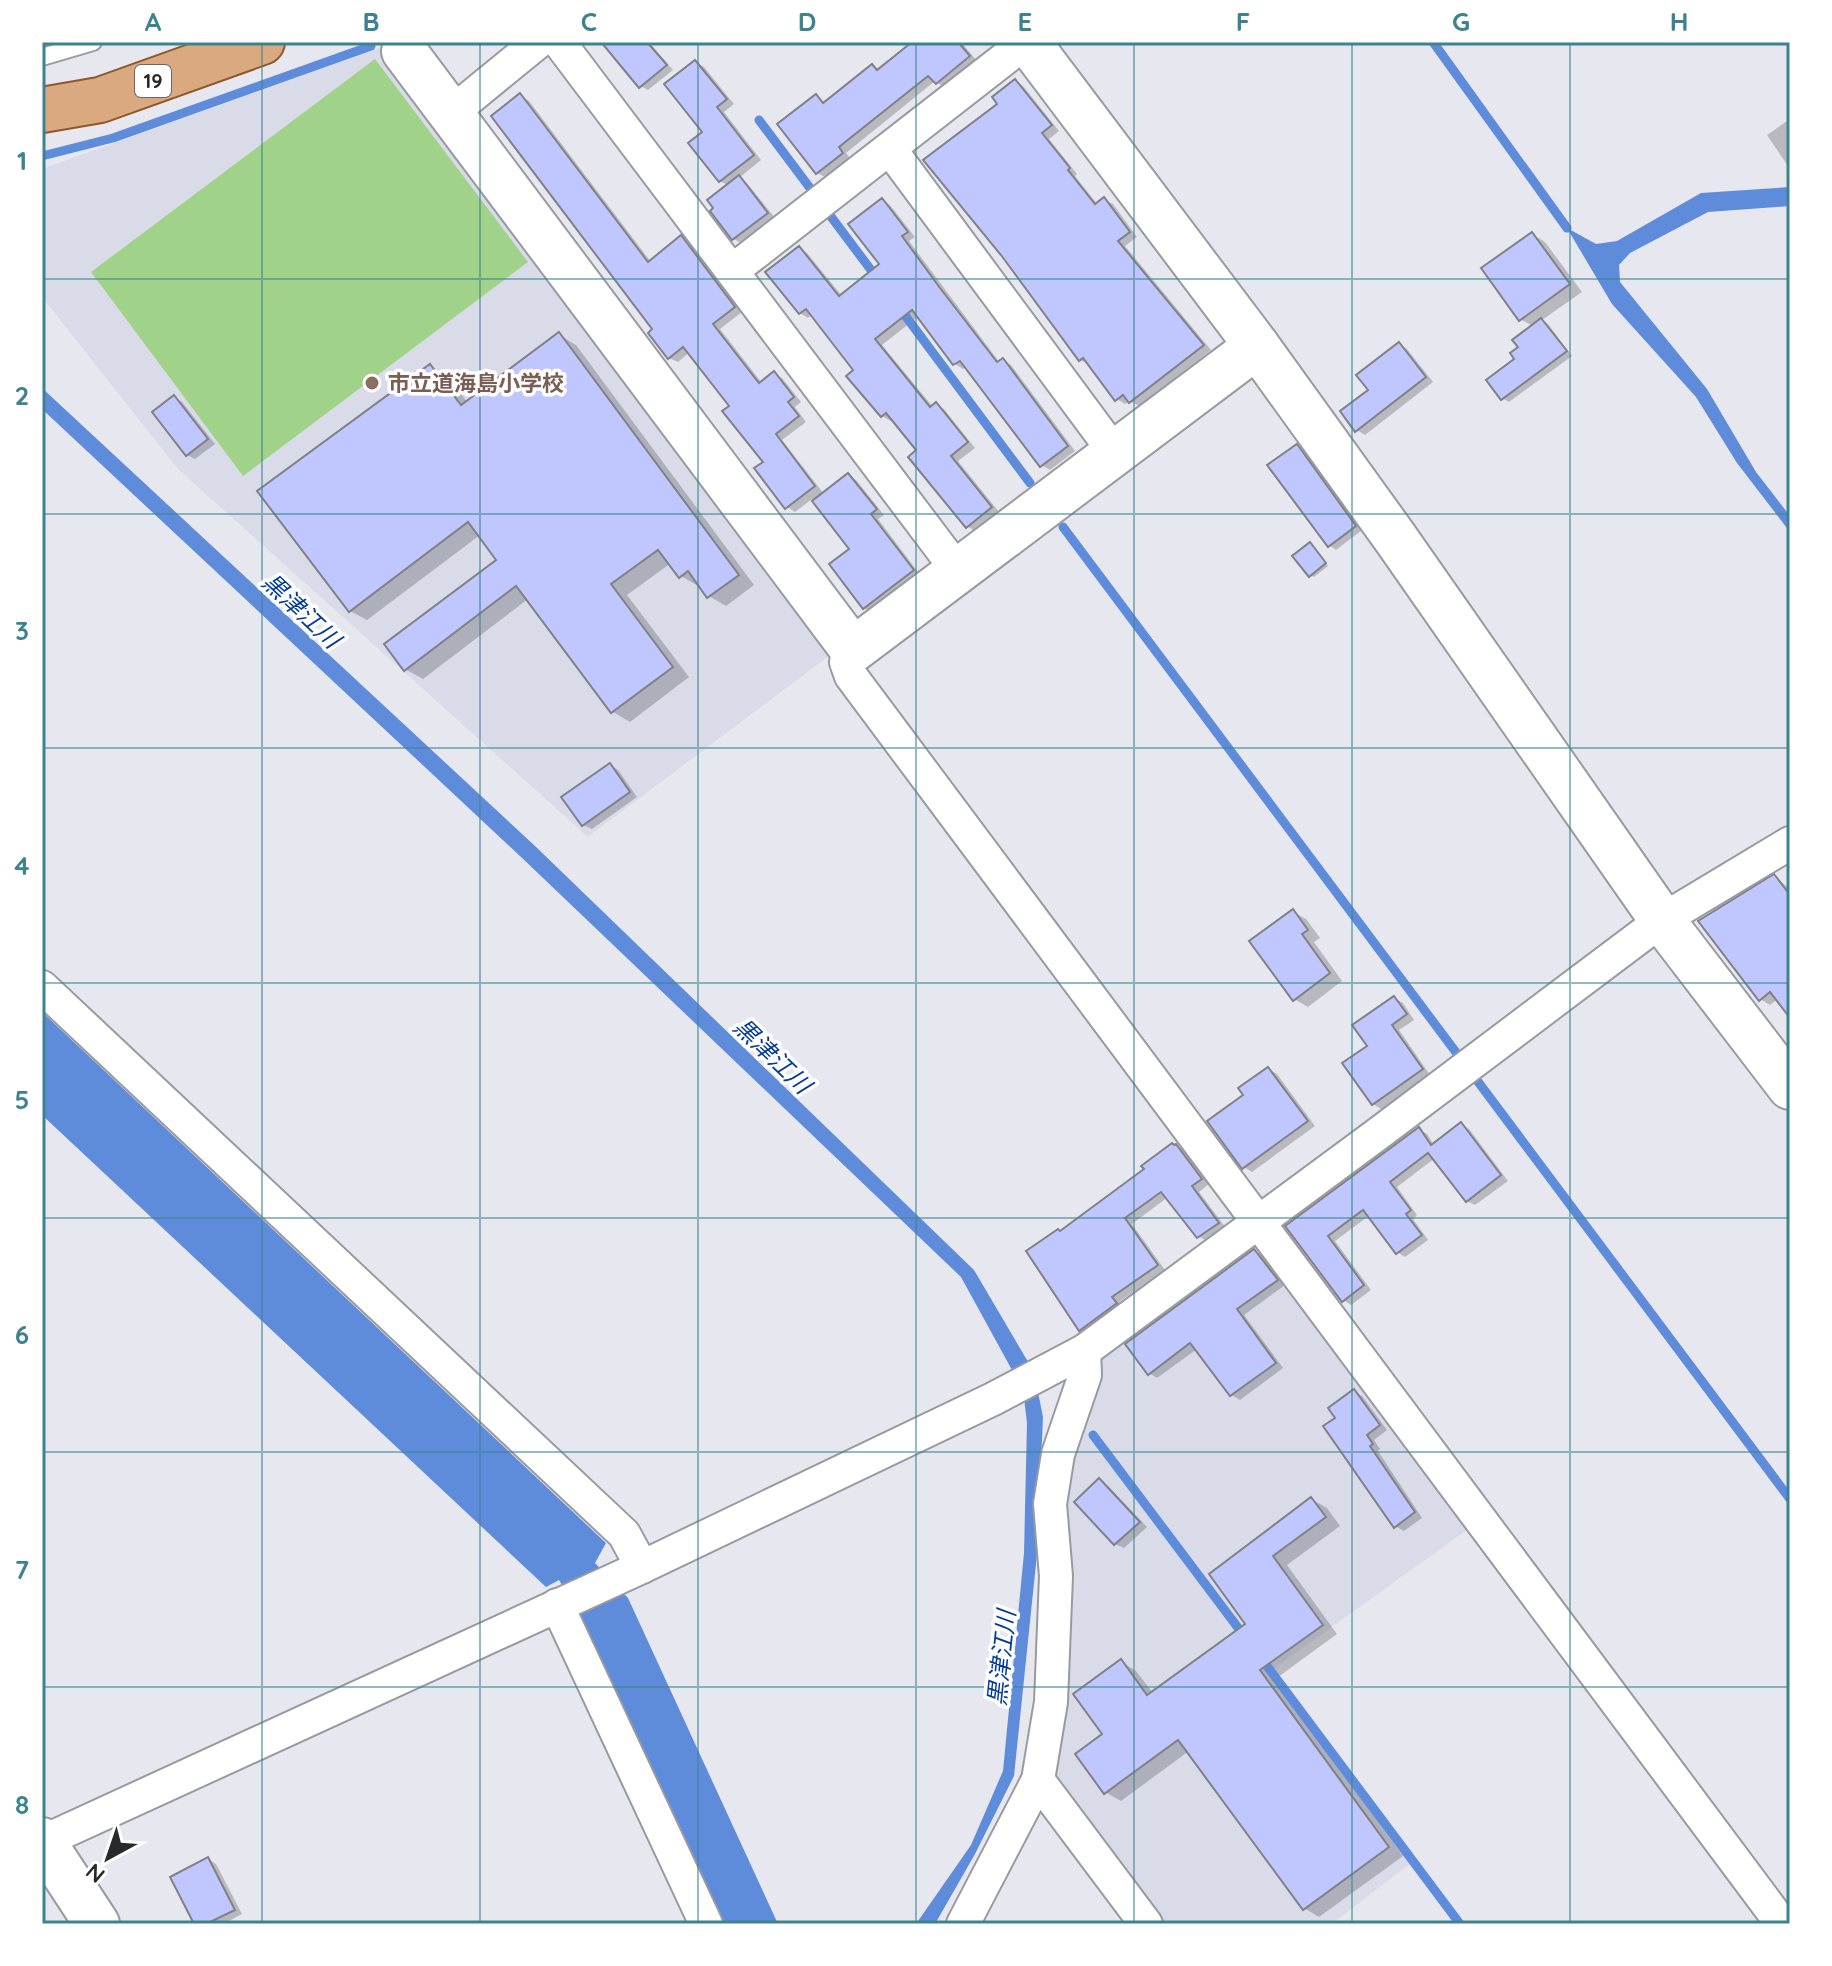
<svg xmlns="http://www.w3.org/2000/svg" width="1832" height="1966" viewBox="0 0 1832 1966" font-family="Quicksand,'Noto Sans JP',sans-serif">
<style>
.built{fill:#d9dbe9}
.green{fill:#a0d28a}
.water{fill:#5e8cda}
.shadow{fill:#0003}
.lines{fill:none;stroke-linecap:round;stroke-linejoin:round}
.stream{stroke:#5e8cda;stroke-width:9}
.building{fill:#c0c7fe;stroke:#808187;stroke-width:2}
.lane-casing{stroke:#999aa0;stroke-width:20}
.street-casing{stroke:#999aa0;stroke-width:36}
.secondary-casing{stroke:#999aa0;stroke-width:48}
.primary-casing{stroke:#8d572c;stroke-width:48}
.lane{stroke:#fff;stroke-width:16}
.street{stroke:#fff;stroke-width:32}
.secondary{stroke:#fff;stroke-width:44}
.primary{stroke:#dba980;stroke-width:44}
.grid{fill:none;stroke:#3d838f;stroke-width:2;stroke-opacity:0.55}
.education-dot{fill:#8d6e63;stroke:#fff;stroke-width:3}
.labels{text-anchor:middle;stroke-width:7;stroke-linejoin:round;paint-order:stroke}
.shield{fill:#fff;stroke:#68696b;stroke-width:2}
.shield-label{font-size:20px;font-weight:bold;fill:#28292b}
.education-label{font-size:22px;font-weight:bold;fill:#785e54;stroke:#fff;text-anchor:start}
.water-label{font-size:24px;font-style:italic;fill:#033c97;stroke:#fff}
.neatline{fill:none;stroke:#3d838f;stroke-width:3}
.grid-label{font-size:26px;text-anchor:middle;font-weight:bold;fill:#3d838f}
</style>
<rect width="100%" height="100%" fill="#e7e8ef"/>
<g class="built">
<polygon points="382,47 834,652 588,837 178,469 42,297 42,169"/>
<polygon points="1257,1236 1474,1525 1272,1670 1412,1862 1332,1924 1159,1924 1049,1778 1060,1514 1068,1456 1102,1351"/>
</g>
<polygon class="green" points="375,59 528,262 243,476 91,272"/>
<g class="water">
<polygon points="1790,187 1790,206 1708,212 1630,253 1619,265 1620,282 1707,389 1756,472 1790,516 1790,532 1737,463 1696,397 1612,304 1567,228 1596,244 1617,241 1701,193"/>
<polygon points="42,388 535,846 974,1270 1034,1372 1043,1417 1037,1554 1014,1776 975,1854 935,1924 916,1924 971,1845 1003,1771 1024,1553 1027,1423 1023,1390 961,1277 520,856 42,409"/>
<polygon points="42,1012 606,1543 595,1563 628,1598 778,1924 722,1924 578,1611 559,1580 546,1587 42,1115"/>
</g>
<g class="shadow">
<polygon points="604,42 649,42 673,70 648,90 641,86"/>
<polygon points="915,42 961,42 977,61 945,88 935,81 846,153 850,158 825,177 817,173 816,96 826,103 873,67 880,71"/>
<polygon points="695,62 704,67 734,104 724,112 761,160 739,178 747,183 775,218 742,244 734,239 713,211 729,186 720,181 705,132"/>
<polygon points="1015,81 1023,86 1059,131 1049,139 1077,174 1075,176 1098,205 1104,200 1113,204 1137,237 1125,246 1211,350 1139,406 1130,401 1125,404 1117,399 1089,364 1080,360 1000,104"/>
<polygon points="520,96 529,101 651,262 681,237 689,242 742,312 720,329 762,383 774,374 782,378 801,402 795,407 806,422 782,440 824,494 848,476 856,480 884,515 878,519 921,576 872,612 864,608 852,550 812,499 795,512 787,507 765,462 732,406 690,352 678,362 669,358"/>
<polygon points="1790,119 1790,169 1767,135"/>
<polygon points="882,200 890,205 915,237 909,241 1000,363 1003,360 1011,365 1075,451 1050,470 1041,465 966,366 963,369 955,364 919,316 882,345 933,407 936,405 944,409 975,448 958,461 999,512 975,531 967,526 919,451 893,418 891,421 882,416 856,370 813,314 808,318 800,313 799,248 807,253 842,296 881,265"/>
<polygon points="1532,234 1545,242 1582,292 1542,320 1548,324 1572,356 1509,402 1502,398 1520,347 1533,326 1520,319"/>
<polygon points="559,335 576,345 754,585 726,606 709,596 700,585 698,586 681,576 671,563 627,595 689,677 630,722 613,712 528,599 423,679 405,669 499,560 480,535 367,620 350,611 431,367 448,376 467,402"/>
<polygon points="1399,344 1407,349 1433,382 1365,435 1357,430 1371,390"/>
<polygon points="174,398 182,402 215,444 195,459 187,455"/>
<polygon points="1297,447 1304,451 1362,530 1336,550 1329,545"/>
<polygon points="1313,547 1328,566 1314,577 1310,575"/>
<polygon points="610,765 618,770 637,797 592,829 583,825"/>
<polygon points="1775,877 1790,889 1790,1015 1778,999 1770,1005 1760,999"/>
<polygon points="1293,912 1306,919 1320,938 1314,942 1342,981 1308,1007 1294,999"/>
<polygon points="1394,998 1403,1003 1414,1020 1399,1030 1430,1075 1381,1109 1373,1104 1370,1046"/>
<polygon points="1268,1069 1277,1074 1315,1126 1252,1172 1244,1167"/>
<polygon points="1461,1124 1469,1129 1508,1181 1475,1205 1467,1201 1435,1158 1397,1187 1417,1215 1413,1219 1428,1240 1405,1257 1397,1252 1370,1215 1335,1241 1371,1290 1351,1305 1343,1300 1288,1226 1419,1130 1427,1134 1434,1145"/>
<polygon points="1177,1146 1185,1151 1209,1184 1199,1192 1226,1228 1207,1241 1198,1236 1168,1197 1132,1224 1165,1270 1119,1302 1124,1309 1089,1334 1081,1329 1062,1233"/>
<polygon points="1255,1251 1263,1256 1285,1285 1244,1315 1283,1368 1240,1400 1232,1395 1197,1349 1157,1378 1149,1373"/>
<polygon points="1354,1391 1362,1396 1387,1430 1374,1440 1380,1449 1378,1451 1422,1518 1404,1531 1395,1526 1338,1418"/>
<polygon points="1100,1481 1108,1486 1147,1527 1124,1548 1115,1544"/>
<polygon points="1311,1499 1327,1508 1340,1526 1287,1565 1337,1634 1274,1680 1403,1856 1319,1917 1304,1908 1189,1751 1121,1801 1105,1792 1105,1734 1121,1662 1136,1671 1153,1693 1248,1624 1212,1574"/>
<polygon points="208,1859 216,1864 242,1914 223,1924 196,1924"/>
</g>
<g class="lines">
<g class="stream">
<polyline points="1433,42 1567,228"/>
<polyline points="759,120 810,188"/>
<polyline points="42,156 113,138 371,46"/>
<polyline points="829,214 877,278"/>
<polyline points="898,306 1030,483"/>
<polyline points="1063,527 1458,1055"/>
<polyline points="1476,1079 1790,1499"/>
<polyline points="1093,1435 1245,1637"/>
<polyline points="1261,1658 1460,1924"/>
</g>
</g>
<g class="building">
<polygon points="601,42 647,42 667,65 639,88"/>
<polygon points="912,42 958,42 970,56 936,84 928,76 839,147 843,153 816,174 777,124 816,94 823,103 872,64 877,70"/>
<polygon points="695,60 727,99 717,107 754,155 719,182 688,143 702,132 664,84"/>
<polygon points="1015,79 1052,125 1042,133 1070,168 1068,170 1095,204 1104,197 1130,232 1118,241 1204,345 1129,403 1123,395 1115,401 1083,358 1079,361 1001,255 923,160 997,104 992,97"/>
<polygon points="520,93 648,262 681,235 735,307 713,324 759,383 774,371 794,397 788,402 799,416 776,434 815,486 785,509 754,468 763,462 722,411 729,406 683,347 668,359 648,333 652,329 491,116"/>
<polygon points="739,175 768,213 732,240 710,211 713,208 707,200"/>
<polygon points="882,198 908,232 902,236 940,288 997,362 1003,358 1068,446 1040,467 960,361 953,365 912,310 875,339 930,407 936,402 968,442 951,456 992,507 966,528 908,457 916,450 886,413 881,417 846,376 853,370 806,309 799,314 765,272 799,246 839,296 879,264 848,224"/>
<polygon points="1532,232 1570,284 1519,321 1481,268"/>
<polygon points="1541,318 1567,351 1501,400 1486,380 1514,359 1510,353 1518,347 1512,340"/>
<polygon points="559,332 739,575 707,598 688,571 679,578 658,550 611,584 673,667 611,713 516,586 404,671 384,644 496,560 468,522 349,612 257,491 430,364 461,405"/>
<polygon points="1399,342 1426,377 1355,432 1340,411 1368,390 1356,375"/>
<polygon points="174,395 208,439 186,456 152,412"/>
<polygon points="1297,444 1356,526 1328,547 1267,465"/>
<polygon points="848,473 877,509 871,514 914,570 863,609 829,564 849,549 812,501"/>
<polygon points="1310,542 1326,563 1309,577 1292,556"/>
<polygon points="610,763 630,792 582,826 561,797"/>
<polygon points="1774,874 1790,895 1790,1018 1770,992 1759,1001 1698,921"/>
<polygon points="1293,909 1308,930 1302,934 1330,973 1293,1001 1249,941"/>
<polygon points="1394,996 1407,1014 1392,1025 1423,1069 1372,1105 1342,1063 1367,1046 1352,1025"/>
<polygon points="1268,1067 1308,1121 1242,1169 1207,1121 1243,1095 1238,1088"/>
<polygon points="1461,1122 1501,1175 1466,1202 1428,1153 1390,1182 1411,1210 1406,1214 1422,1235 1396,1254 1363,1210 1328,1236 1364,1285 1342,1302 1285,1226 1419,1127 1431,1145"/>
<polygon points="1172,1143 1174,1145 1176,1144 1202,1179 1192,1186 1219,1223 1197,1238 1161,1192 1125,1218 1158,1265 1112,1297 1117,1303 1079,1331 1026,1251 1058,1229 1060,1231 1144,1169 1141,1166"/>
<polygon points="1254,1249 1278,1280 1237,1309 1276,1363 1230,1396 1190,1343 1148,1375 1125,1344"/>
<polygon points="1354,1389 1380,1425 1367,1435 1373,1444 1370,1446 1415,1512 1394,1528 1323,1426 1335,1418 1328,1408"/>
<polygon points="1099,1478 1140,1522 1114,1545 1074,1502"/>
<polygon points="1311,1497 1326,1517 1273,1556 1323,1625 1260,1670 1389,1847 1303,1910 1178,1740 1104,1794 1075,1754 1102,1734 1073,1694 1121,1659 1147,1695 1245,1624 1209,1574"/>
<polygon points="208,1857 235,1910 206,1924 194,1924 170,1877"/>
</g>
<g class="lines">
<defs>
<polyline id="lane" points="42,57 93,42"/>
<g id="street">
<polyline points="559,42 958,571"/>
<polyline points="450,114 538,42"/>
<polyline points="890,149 1115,453"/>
<polyline points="732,271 1026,42"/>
<polyline points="853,650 846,662 851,676 1782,1924"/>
<polyline points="42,987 624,1534 642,1567"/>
<polyline points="557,1605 706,1924"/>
<polyline points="1038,1780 1146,1924"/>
<polyline points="42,1842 642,1567 993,1399 1084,1351 1375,1136 1662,920 1790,843"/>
<polyline points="963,1924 1038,1780 1051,1702 1056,1576 1050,1504 1058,1454 1085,1375 1084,1351"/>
</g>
<g id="secondary">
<polyline points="1028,42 1257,346 1396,539 1662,920 1790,1087"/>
<polyline points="404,51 853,650 1257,346"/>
<polyline points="42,1840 97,1924"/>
</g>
<polyline id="primary" points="42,110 100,100 262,42"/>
</defs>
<use href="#lane" class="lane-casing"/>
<use href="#street" class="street-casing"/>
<use href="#secondary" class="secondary-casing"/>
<use href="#primary" class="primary-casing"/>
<use href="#lane" class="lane"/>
<use href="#street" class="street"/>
<use href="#secondary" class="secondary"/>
<use href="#primary" class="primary"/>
</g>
<path class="grid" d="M262 42V1924M480 42V1924M698 42V1924M916 42V1924M1134 42V1924M1352 42V1924M1570 42V1924M42 279H1790M42 514H1790M42 748H1790M42 983H1790M42 1218H1790M42 1452H1790M42 1687H1790"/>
<circle class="education-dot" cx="372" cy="383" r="8"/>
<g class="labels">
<rect class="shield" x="135" y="65" width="36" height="32" rx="6"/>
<g class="shield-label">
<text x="153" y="88">19</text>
</g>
<g class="education-label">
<text x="388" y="391">市立道海島小学校</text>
</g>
<g class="water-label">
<text transform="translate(301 611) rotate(43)" y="8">黒津江川</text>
<text transform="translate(772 1056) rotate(44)" y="8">黒津江川</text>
<text transform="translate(1002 1658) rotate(-84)" y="8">黒津江川</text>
</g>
</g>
<rect width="1832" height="1966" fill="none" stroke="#ffffff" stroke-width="88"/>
<g transform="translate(108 1858) rotate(220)" stroke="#ffffff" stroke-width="6" paint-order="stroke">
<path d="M0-6L14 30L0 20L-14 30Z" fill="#28292b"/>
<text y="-12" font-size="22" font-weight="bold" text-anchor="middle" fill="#28292b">N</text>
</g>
<rect x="44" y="44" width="1744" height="1878" class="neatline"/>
<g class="grid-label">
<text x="153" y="31">A</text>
<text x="371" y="31">B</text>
<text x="589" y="31">C</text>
<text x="807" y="31">D</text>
<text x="1025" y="31">E</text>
<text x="1243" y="31">F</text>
<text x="1461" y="31">G</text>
<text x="1679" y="31">H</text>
<text x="22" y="170">1</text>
<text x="22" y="405">2</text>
<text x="22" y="640">3</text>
<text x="22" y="875">4</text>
<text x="22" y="1109">5</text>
<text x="22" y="1344">6</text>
<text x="22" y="1579">7</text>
<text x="22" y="1814">8</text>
</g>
</svg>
